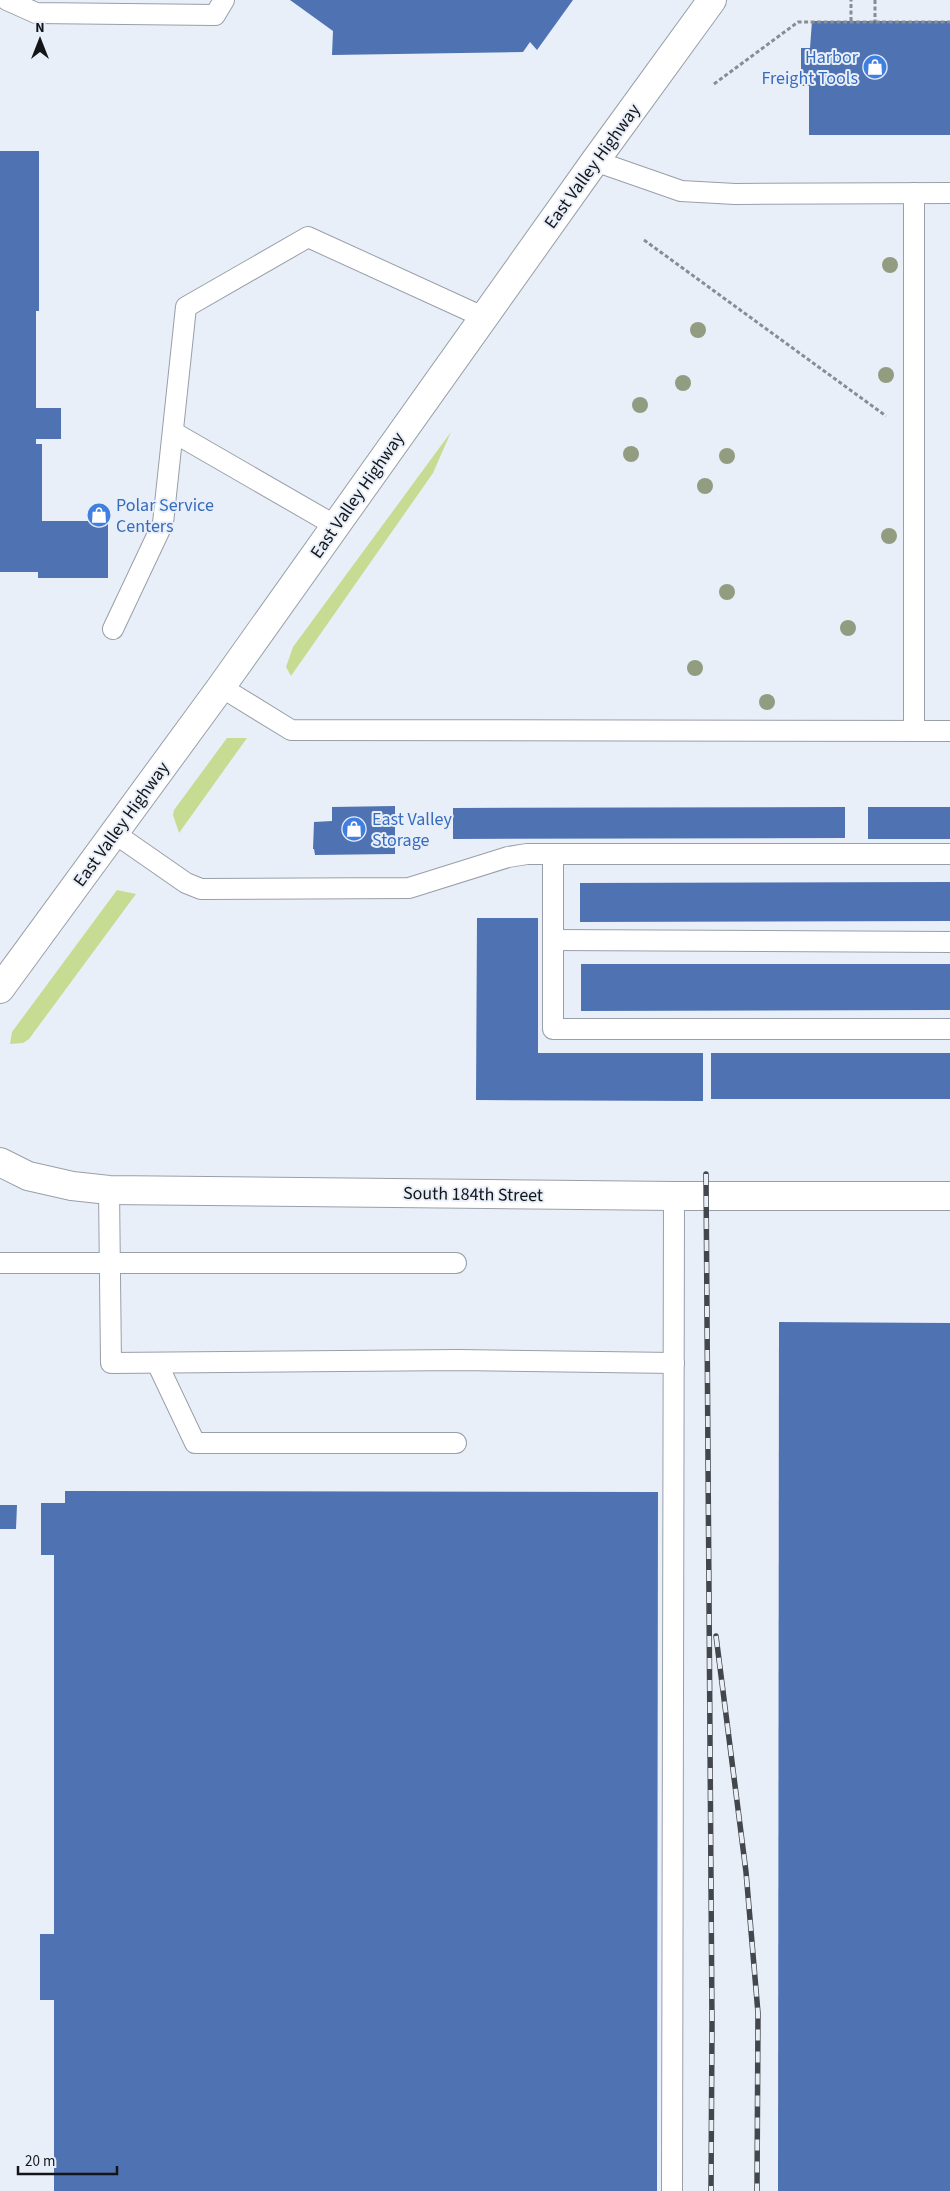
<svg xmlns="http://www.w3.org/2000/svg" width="950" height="2191" viewBox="0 0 950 2191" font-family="'Source Sans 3',sans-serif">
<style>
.green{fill:#c7dc93}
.building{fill:#4f72b2}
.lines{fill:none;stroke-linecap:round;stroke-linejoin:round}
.service-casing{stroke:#999fa8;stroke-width:22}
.minor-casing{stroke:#999fa8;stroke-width:30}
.secondary-casing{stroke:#999fa8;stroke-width:30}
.path{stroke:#888c93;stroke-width:3;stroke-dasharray:4 2.5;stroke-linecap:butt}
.service{stroke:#fff;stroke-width:20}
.minor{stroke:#fff;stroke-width:28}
.secondary{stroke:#fff;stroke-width:28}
.rail-casing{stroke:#43464a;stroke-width:5.5}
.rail{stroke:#e9eff9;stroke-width:4;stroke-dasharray:11;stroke-linecap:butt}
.tree{fill:#929c81}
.labels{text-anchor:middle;stroke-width:4;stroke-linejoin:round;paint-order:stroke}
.shop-label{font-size:18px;fill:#366cbe;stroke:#e9eff9;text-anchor:start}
.street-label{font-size:18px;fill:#131518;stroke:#e9eff9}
</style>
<rect width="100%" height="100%" fill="#e9eff9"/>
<g class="green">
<polygon points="451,432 433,473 291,676 286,667 293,647"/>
<polygon points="227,738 247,738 179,833 173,815 174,810"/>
<polygon points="117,890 136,894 29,1039 23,1043 10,1044 12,1032"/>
</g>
<g class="building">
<polygon points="290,0 573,0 537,50 530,42 523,52 332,55 333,31"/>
<polygon points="812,21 950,21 950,135 809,135 809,86 801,86 801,48 810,48"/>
<polygon points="0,151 39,151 39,311 36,311 36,408 61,408 61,439 36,439 36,444 42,444 42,521 108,521 108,578 38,578 38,572 0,572"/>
<polygon points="395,806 395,854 315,855 314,849 313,849 314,822 332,821 332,807"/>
<polygon points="845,807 845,838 453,839 453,808"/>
<rect x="868" y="807" width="82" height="32"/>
<polygon points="950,882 950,921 580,922 580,883"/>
<polygon points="477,918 538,918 538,1053 703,1053 703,1101 476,1100"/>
<polygon points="581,964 950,964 950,1010 581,1011"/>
<rect x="711" y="1053" width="239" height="46"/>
<polygon points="779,1322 950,1323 950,2191 778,2191"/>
<polygon points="65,1491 658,1492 657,2191 54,2191 54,2000 40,2000 40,1934 54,1934 54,1555 41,1555 41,1503 65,1503"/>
<polygon points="0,1505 17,1505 16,1529 0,1529"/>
</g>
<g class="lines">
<defs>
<g id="service">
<polyline points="7,0 36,13 215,15 224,0"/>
<polyline points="595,161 681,191 735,194 950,193"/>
<polyline points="914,193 914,731"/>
<polyline points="173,432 336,526"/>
<polyline points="113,629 163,523 186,307 308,237 483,317"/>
<polyline points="221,687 291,730 950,731"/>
<polyline points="114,833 186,883 201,889 409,888 508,857 527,854 950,854"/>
<polyline points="553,854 553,1029 950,1029"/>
<polyline points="553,940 950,942"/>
<polyline points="109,1190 111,1363 459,1360 674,1363"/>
<polyline points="0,1263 456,1263"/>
<polyline points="157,1363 195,1443 456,1443"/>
<polyline points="672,2191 674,1196"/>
</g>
<polyline id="minor" points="0,1162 28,1176 72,1186 109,1190 674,1196 950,1196"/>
<polyline id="secondary" points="0,989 221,687 595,161 712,0"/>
</defs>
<use href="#service" class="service-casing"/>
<use href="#minor" class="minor-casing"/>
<use href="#secondary" class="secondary-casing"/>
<g class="path">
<polyline points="875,0 875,21"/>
<polyline points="851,21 851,0"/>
<polyline points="714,84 798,22 950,22"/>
<polyline points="644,240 886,416"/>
</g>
<use href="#service" class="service"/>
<use href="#minor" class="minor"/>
<use href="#secondary" class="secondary"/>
<defs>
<g id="rail">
<polyline points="706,1174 712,2023 711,2191"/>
<polyline points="716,1636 746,1872 758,2013 757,2191"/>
</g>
</defs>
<use href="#rail" class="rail-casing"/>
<use href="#rail" class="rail"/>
</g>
<g class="tree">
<circle cx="890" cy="265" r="8"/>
<circle cx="698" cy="330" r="8"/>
<circle cx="886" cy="375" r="8"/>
<circle cx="683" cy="383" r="8"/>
<circle cx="640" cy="405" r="8"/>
<circle cx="631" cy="454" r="8"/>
<circle cx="727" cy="456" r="8"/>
<circle cx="705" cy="486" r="8"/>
<circle cx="889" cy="536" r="8"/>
<circle cx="727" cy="592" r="8"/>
<circle cx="848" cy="628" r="8"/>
<circle cx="695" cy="668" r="8"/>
<circle cx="767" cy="702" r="8"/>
</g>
<defs>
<symbol id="shop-disc" viewBox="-11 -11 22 22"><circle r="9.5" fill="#3f7fe0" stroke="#e9eff9"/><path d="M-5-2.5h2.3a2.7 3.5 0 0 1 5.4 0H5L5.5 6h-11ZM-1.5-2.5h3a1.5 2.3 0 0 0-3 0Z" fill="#fff"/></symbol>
</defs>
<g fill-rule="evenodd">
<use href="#shop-disc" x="861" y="53" width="28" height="28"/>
<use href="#shop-disc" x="85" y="501" width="28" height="28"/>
<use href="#shop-disc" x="340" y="815" width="28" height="28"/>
</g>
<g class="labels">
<g class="shop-label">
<text x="858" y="63" text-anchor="end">Harbor<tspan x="858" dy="21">Freight Tools</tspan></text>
<text x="116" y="511">Polar Service<tspan x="116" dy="21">Centers</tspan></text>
<text x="372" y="825">East Valley<tspan x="372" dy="21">Storage</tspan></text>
</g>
<g class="street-label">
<text transform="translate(592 166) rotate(-54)" y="6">East Valley Highway</text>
<text transform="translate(357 495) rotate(-55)" y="6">East Valley Highway</text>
<text transform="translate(121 824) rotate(-54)" y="6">East Valley Highway</text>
<text transform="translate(473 1194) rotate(1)" y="6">South 184th Street</text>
</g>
</g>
<g transform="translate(40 40)" stroke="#e9eff9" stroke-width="4" paint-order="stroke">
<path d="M0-4L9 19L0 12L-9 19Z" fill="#131518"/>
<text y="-8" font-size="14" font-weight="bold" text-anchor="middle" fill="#131518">N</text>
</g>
<path d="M18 2166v8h99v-8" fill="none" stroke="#131518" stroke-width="2.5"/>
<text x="25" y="2166" font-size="15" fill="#131518" stroke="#e9eff9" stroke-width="4" paint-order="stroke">20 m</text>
</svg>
